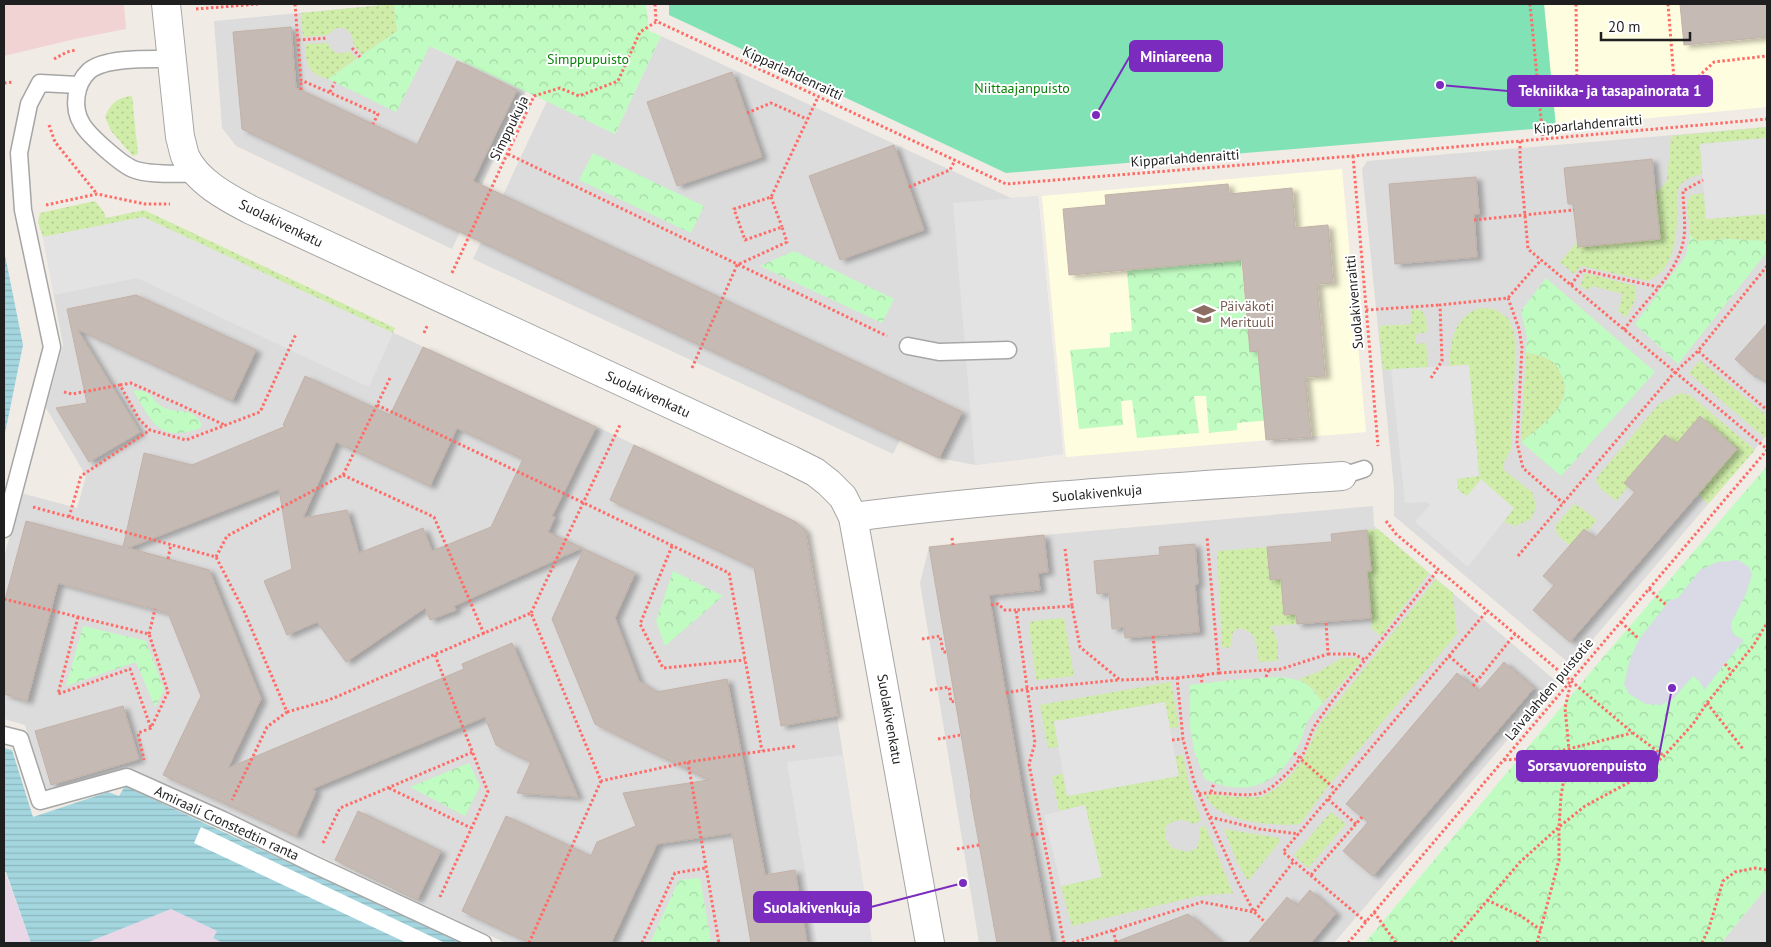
<svg xmlns="http://www.w3.org/2000/svg" width="1771" height="947" viewBox="0 0 1771 947" font-family="'PT Sans',sans-serif">
<style>
.residential{fill:#dddcdc}
.commercial{fill:#f1d3d4}
.industrial{fill:#e9d6e7}
.education{fill:#fffddf}
.grass{fill:url(#grass-dots)}
.park{fill:url(#park-crowns)}
.pitch{fill:#80e2b5}
.parking{fill:#e3e3e3}
.plaza{fill:#d9dae6}
.water{fill:url(#water-rules)}
.pier{fill:#fff}
.building{fill:#c5bbb4;stroke:#c2b1a7;fill-rule:evenodd;filter:url(#shadow)}
.lines{fill:none;stroke-linecap:round;stroke-linejoin:round}
.lane-casing{stroke:#a6a6a6;stroke-width:19}
.street-casing{stroke:#a6a6a6;stroke-width:30}
.path{stroke:#ff6c67;stroke-width:3;stroke-dasharray:2.5 2.5;stroke-linecap:butt}
.lane{stroke:#fff;stroke-width:16}
.street{stroke:#fff;stroke-width:28}
.labels{text-anchor:middle;stroke-width:4;stroke-linejoin:round;paint-order:stroke}
.park-label{font-size:14px;fill:#088209;stroke:#fff}
.street-label{font-size:14px;fill:#1f1f1f;stroke:#fff}
.education-label{font-size:14px;fill:#785e54;stroke:#fff;text-anchor:start}
.leader{fill:none;stroke:#7b2cbf;stroke-width:2}
.callout-dot{fill:#7b2cbf;stroke:#fff;stroke-width:2}
.callout{fill:#7b2cbf;stroke:#7b2cbf;stroke-width:2}
.callout-label{font-size:15px;text-anchor:middle;font-weight:bold;fill:#fff}
</style>
<defs>
<pattern id="grass-dots" width="8" height="8" patternUnits="userSpaceOnUse" patternTransform="scale(1.25)"><rect width="8" height="8" fill="#cfeca9"/><path d="M2 2h.1M6 6h.1" fill="none" stroke="#b1ca91" stroke-width="1.8" stroke-linecap="round"/></pattern>
<pattern id="park-crowns" width="20" height="18" patternUnits="userSpaceOnUse" patternTransform="scale(1.25)"><rect width="20" height="18" fill="#c0fbc1"/><path d="M2 6a3 3 0 1 1 6 0M12 15a3 3 0 1 1 6 0" fill="none" stroke="#a5d7a5"/></pattern>
<pattern id="water-rules" width="6" height="5" patternUnits="userSpaceOnUse" patternTransform="scale(1.25)"><rect width="6" height="5" fill="#a4d6df"/><path d="M0 2.5h6" fill="none" stroke="#8db7bf"/></pattern>
<filter id="shadow"><feDropShadow dx="5.5" dy="3" stdDeviation="2.5" flood-color="#0004"/></filter>
</defs>
<rect width="100%" height="100%" fill="#f0ece5"/>
<g class="residential">
<polygon points="394,4 397,31 526,91 452,249 236,146 222,128 214,21"/>
<polygon points="661,36 1011,198 1038,196 1063,454 975,465 939,458 900,440 893,454 473,259 547,101 615,134"/>
<polygon points="1767,127 1767,435 1571,665 1394,516 1394,488 1362,169 1367,161"/>
<polygon points="143,217 608,432 796,522 805,530 837,716 872,943 506,943 129,767 46,790 25,725 4,719 4,558 21,493 77,508 86,476 46,408 63,345 43,237"/>
<polygon points="1373,506 1374,526 1557,682 1334,943 979,943 920,583 929,547 1044,535"/>
<polygon points="1767,887 1767,943 1721,943"/>
</g>
<polygon class="commercial" points="4,4 124,4 126,29 75,39 4,56"/>
<g class="industrial">
<polygon points="4,872 5,872 31,943 4,943"/>
<polygon points="171,909 217,931 213,938 223,943 86,943"/>
</g>
<g class="education">
<polygon points="1544,4 1767,4 1767,107 1555,127"/>
<polygon points="1342,169 1366,432 1066,457 1042,196"/>
</g>
<g class="grass">
<path d="M394 4 397 31 362 55 353 44C354 34 346 24 335 29 333 30 331 33 329 34 325 36 309 36 303 37L301 13Z"/>
<path d="M328 43C331 53 340 56 349 51L357 58 328 79C307 74 306 63 305 44Z"/>
<path d="M132 96 138 154 133 156 111 131 105 117C110 104 117 97 132 96Z"/>
<path d="M1767 127V138L1700 144 1702 174C1694 176 1683 179 1679 187 1676 195 1677 205 1677 214 1677 239 1674 269 1648 281L1581 266 1574 274 1560 262 1577 242 1578 247 1660 239 1655 193 1663 186 1667 180 1671 136Z"/>
<polygon points="1704,193 1706,219 1767,214 1767,241 1730,239 1697,241 1690,235 1687,202 1691,195"/>
<polygon points="95,201 104,212 106,218 144,210 395,328 393,333 143,217 43,237 38,222 40,213"/>
<polygon points="1585,273 1636,286 1636,298 1627,316 1625,317 1618,311 1623,294 1593,286 1587,290 1580,286"/>
<path d="M1480 308 1494 309 1508 318 1514 332 1516 351 1511 449 1503 465 1504 470 1533 493 1536 507 1531 519 1515 526 1504 522 1514 508 1467 497 1458 490 1456 479 1479 475 1469 365 1449 366C1451 341 1453 317 1480 308Z"/>
<polygon points="1416,309 1422,311 1426,318 1427,332 1415,334 1415,344 1426,343 1428,368 1383,370 1379,326 1411,324 1412,310"/>
<path d="M1526 352C1533 354 1541 355 1548 359 1555 362 1559 369 1562 376 1575 405 1540 427 1521 442Z"/>
<polygon points="1700,360 1767,416 1767,435 1765,438 1689,373"/>
<polygon points="1680,393 1690,395 1755,450 1708,504 1698,494 1737,449 1676,445 1665,435 1624,483 1628,487 1616,501 1600,488 1596,480 1598,476 1659,404"/>
<path d="M1574 504 1580 507 1597 520 1587 532 1584 529 1570 545C1563 540 1555 535 1555 526Z"/>
<polygon points="1378,529 1429,573 1381,636 1372,629 1367,571 1371,570 1367,530"/>
<path d="M1267 547 1270 580 1281 579 1284 615 1296 614 1297 624 1269 626C1279 635 1278 648 1278 661L1259 662C1256 645 1259 632 1239 628L1233 632 1230 648 1222 647 1217 551Z"/>
<path d="M1436 579 1453 593 1457 634 1329 785 1300 824C1276 827 1218 822 1206 797L1207 794 1239 797H1261L1277 788 1291 775 1303 760 1319 725Z"/>
<polygon points="1064,618 1074,676 1036,680 1029,625 1032,621"/>
<polygon points="1342,658 1357,658 1360,660 1359,664 1323,703 1313,689 1299,679 1318,672"/>
<polygon points="1171,682 1179,727 1170,728 1165,702 1054,722 1058,747 1048,748 1040,705"/>
<path d="M1183 755 1189 785 1201 820 1194 824C1182 818 1177 819 1166 826L1165 838 1172 848 1188 852 1197 848 1199 840V829L1205 825 1233 893 1198 896 1072 926 1061 886 1101 877 1085 805 1059 811 1052 776 1063 774 1067 796 1178 776 1175 756Z"/>
<polygon points="1331,812 1346,824 1308,868 1294,855"/>
<polygon points="1224,829 1279,838 1280,841 1248,881 1237,862"/>
</g>
<g class="park">
<polygon points="394,4 646,4 649,31 661,36 615,134 430,46 396,112 328,79 397,31"/>
<polygon points="593,153 704,206 691,233 579,180"/>
<polygon points="1690,235 1697,241 1730,239 1767,241 1767,252 1678,364 1635,324 1686,256"/>
<polygon points="794,251 894,299 882,323 760,266"/>
<polygon points="1241,260 1250,351 1258,351 1261,381 1305,377 1308,400 1291,402 1295,438 1274,440 1272,420 1237,423 1237,430 1209,433 1206,396 1194,396 1199,433 1137,438 1132,400 1121,401 1123,425 1079,429 1070,350 1110,347 1110,333 1132,331 1127,270"/>
<path d="M1546 278 1655 372 1561 476 1521 442C1540 427 1575 405 1562 376 1559 369 1555 362 1548 359 1541 355 1533 354 1526 352L1527 337 1521 311Z"/>
<path d="M133 390C156 391 149 400 163 407 178 415 190 405 202 424L200 428C159 444 151 420 133 390Z"/>
<polygon points="1767,466 1767,887 1721,943 1365,943 1594,668"/>
<polygon points="673,571 723,596 665,646 656,621"/>
<polygon points="83,626 146,641 164,690 155,707 136,662 66,686"/>
<path d="M1280 677C1304 680 1309 683 1323 703 1316 710 1310 716 1306 725 1303 732 1302 740 1298 746 1278 785 1246 798 1205 779L1195 754 1190 727V685L1231 680Z"/>
<polygon points="469,763 480,786 465,816 410,787"/>
<polygon points="700,878 711,941 705,943 650,943 679,880"/>
</g>
<polygon class="pitch" points="669,4 1544,4 1556,127 1006,173 669,15"/>
<g class="parking">
<polygon points="1767,138 1767,214 1706,219 1700,144"/>
<polygon points="1038,196 1063,454 975,465 953,203"/>
<polygon points="143,217 393,333 369,387 137,278 54,295 43,237"/>
<polygon points="1469,365 1479,476 1457,479 1458,490 1467,496 1481,479 1514,508 1468,567 1415,522 1430,505 1427,502 1405,503 1391,369"/>
<polygon points="1165,702 1179,776 1067,796 1054,721"/>
<polygon points="843,755 872,943 817,943 787,762"/>
<polygon points="1085,805 1102,877 1061,886 1044,815"/>
</g>
<polygon class="plaza" points="1738,560 1748,566 1752,574 1746,594 1732,621 1731,628 1734,635 1744,640 1704,690 1700,682 1693,676 1674,698 1661,705 1646,704 1629,694 1624,684 1630,659 1639,639 1670,600 1678,598 1700,570 1717,562"/>
<g class="water">
<polygon points="4,250 23,345 4,438"/>
<polygon points="4,748 12,750 33,817 108,792 119,796 125,786 461,943 223,943 213,938 217,931 171,909 86,943 31,943 6,872 4,872"/>
</g>
<polygon class="pier" points="201,827 445,943 407,943 194,843"/>
<g class="building">
<polygon points="1680,4 1767,4 1767,37 1684,45"/>
<polygon points="291,27 296,88 417,145 457,61 517,90 473,181 962,412 939,458 242,129 233,32"/>
<polygon points="732,72 762,157 677,186 647,102"/>
<polygon points="894,145 924,230 840,260 809,176"/>
<polygon points="1652,159 1660,239 1578,247 1573,204 1568,204 1564,168"/>
<polygon points="1476,177 1479,214 1474,214 1477,257 1395,264 1389,184"/>
<polygon points="1228,184 1229,194 1292,188 1295,228 1328,225 1333,283 1317,284 1325,376 1305,377 1311,437 1266,440 1258,351 1250,352 1242,260 1069,275 1063,209 1106,205 1105,195"/>
<polygon points="136,295 256,350 232,401 77,329 140,432 89,462 56,408 87,403 67,309"/>
<polygon points="1767,323 1767,384 1757,375 1755,377 1735,359"/>
<path d="M423 347 596 427 552 516 555 517 548 532 582 548 454 606 456 610 430 620 425 608 346 662 317 622 287 635 264 581 292 569 279 489 128 548 209 570 261 699 228 768 464 669 462 664 512 643 578 797 517 793 531 762 496 745 485 717 312 789 316 791 296 836 163 775 201 696 168 613 58 583 27 701 4 694V603L26 521 123 547 144 453 192 465 286 426 283 425 305 376 390 415ZM457 428 523 459 491 527 432 551 423 528 359 553 347 510 303 518 336 442 430 486Z"/>
<polygon points="1700,416 1737,449 1570,642 1533,610 1554,585 1543,576 1584,529 1595,538 1635,492 1624,483 1665,435 1676,444"/>
<polygon points="634,445 796,522 805,530 837,716 781,726 754,567 610,500"/>
<polygon points="1367,530 1371,571 1367,571 1371,618 1297,624 1296,614 1284,615 1281,579 1270,580 1267,547 1332,542 1331,534"/>
<polygon points="1044,535 1048,572 1038,573 1040,590 989,595 1021,784 1051,943 997,943 970,794 971,793 929,547"/>
<polygon points="1195,544 1198,584 1195,585 1199,632 1125,638 1124,627 1112,629 1109,593 1097,594 1094,561 1160,555 1159,547"/>
<polygon points="584,549 635,573 615,618 639,681 657,692 727,679 765,875 795,870 807,943 751,943 732,833 657,844 611,943 530,943 462,911 506,816 591,856 597,842 636,826 623,793 709,780 595,724 552,619"/>
<polygon points="1504,662 1534,688 1373,876 1343,851 1368,822 1346,804 1457,673 1479,691"/>
<polygon points="123,706 139,759 51,785 35,731"/>
<polygon points="358,811 441,851 417,900 335,860"/>
<polygon points="1310,890 1336,913 1311,943 1248,943 1287,897 1297,905"/>
<polygon points="1188,914 1222,943 1118,943 1118,941"/>
</g>
<g class="lines">
<defs>
<g id="lane">
<path d="M171 59C150 59 105 57 89 71 75 84 72 108 82 124 89 136 121 164 133 169 150 176 180 173 198 174"/>
<polyline points="908,346 939,352 1008,350"/>
<polyline points="1342,476 1364,469"/>
<polyline points="4,529 52,347 23,210 19,153 29,104 40,83 78,85"/>
<polyline points="4,735 20,739 40,801 127,777 223,820 313,864 483,943"/>
</g>
<g id="street">
<path d="M166 4 180 137C182 143 183 150 185 156 197 182 228 198 251 210L791 460 815 472 829 483 843 497 853 517 930 943"/>
<path d="M853 517C1015 496 1179 487 1342 476"/>
</g>
</defs>
<use href="#lane" class="lane-casing"/>
<use href="#street" class="street-casing"/>
<g class="path">
<polyline points="295,4 301,80 378,114 373,124"/>
<polyline points="655,4 656,21 1006,184 1353,156 1767,119"/>
<polyline points="1530,4 1543,139"/>
<polyline points="1576,4 1577,92 1699,76 1714,62 1767,56"/>
<polyline points="1668,4 1674,79"/>
<polyline points="196,9 258,4"/>
<polyline points="298,40 328,38"/>
<polyline points="352,48 360,57"/>
<polyline points="54,59 67,52 76,50"/>
<polyline points="4,83 13,82"/>
<polyline points="301,90 301,80"/>
<polyline points="330,92 335,82"/>
<polyline points="747,113 771,103 807,119"/>
<polyline points="49,125 55,142 97,194"/>
<polyline points="1520,141 1520,160 1528,249 1767,449"/>
<polyline points="508,154 887,336"/>
<polyline points="1353,156 1378,446"/>
<polyline points="909,187 950,170 955,160"/>
<polyline points="771,197 782,227"/>
<polyline points="46,205 97,194 145,204 170,204"/>
<polyline points="1474,220 1574,210"/>
<polyline points="1767,266 1698,351 1767,410"/>
<polyline points="452,273 534,96 560,88 579,96 618,81 640,32 656,22"/>
<polyline points="1571,285 1582,270 1658,287"/>
<polyline points="1508,298 1519,329 1522,347 1517,443 1523,468 1563,503"/>
<polyline points="1366,310 1440,305"/>
<path d="M1624 330C1644 300 1679 274 1684 237 1686 222 1683 206 1683 191L1703 180"/>
<polyline points="424,333 428,324"/>
<polyline points="692,368 737,265 787,242 782,227 745,240 734,209 771,197 818,97"/>
<polyline points="1431,378 1442,361 1440,305 1508,298 1541,260"/>
<polyline points="120,385 131,383 225,425"/>
<polyline points="64,392 72,394 120,385 139,419 150,430 186,440 260,412 296,334"/>
<polyline points="377,405 584,503 729,573 762,751"/>
<polyline points="343,475 434,517 484,634"/>
<polyline points="33,507 216,557 244,611 287,712 267,727 232,800"/>
<polyline points="69,517 81,476 150,430"/>
<polyline points="1386,521 1396,534 1633,733 1664,756"/>
<polyline points="952,538 953,545"/>
<polyline points="672,546 640,624 663,668 745,660"/>
<polyline points="1518,556 1674,373 1698,351"/>
<polyline points="216,557 227,536 343,475 390,378"/>
<polyline points="168,559 171,544"/>
<polyline points="1649,589 1666,605"/>
<polyline points="4,599 149,634 168,692 151,728 138,733 144,760"/>
<polyline points="991,605 998,604 1005,610 1016,610"/>
<polyline points="1072,606 1080,647 1120,680 1177,678 1183,739 1195,785 1238,882 1254,912 1265,922"/>
<polyline points="531,613 620,425"/>
<polyline points="78,617 58,694 130,669 151,728"/>
<polyline points="1621,622 1639,639"/>
<polyline points="149,634 155,609"/>
<polyline points="1153,636 1157,678"/>
<polyline points="922,639 940,636 943,652 947,652"/>
<polyline points="1328,654 1354,654 1365,660 1438,570"/>
<polyline points="435,655 488,792 440,897"/>
<polyline points="1449,656 1478,681"/>
<polyline points="1725,664 1732,672"/>
<polyline points="1219,673 1281,669 1328,654 1326,622"/>
<polyline points="1201,675 1202,684"/>
<polyline points="1266,677 1269,670"/>
<polyline points="1177,678 1219,673 1207,537"/>
<polyline points="1473,686 1515,634"/>
<polyline points="930,690 949,687 951,702 955,701"/>
<polyline points="1006,693 1027,689 1119,680"/>
<polyline points="1707,703 1743,749"/>
<polyline points="287,712 329,700 531,613 601,781 688,762 797,746"/>
<polyline points="938,739 961,735"/>
<polyline points="1172,740 1183,739"/>
<polyline points="1294,753 1336,790"/>
<polyline points="1504,760 1532,758 1632,733"/>
<polyline points="688,762 719,943"/>
<polyline points="389,788 471,828"/>
<polyline points="1211,792 1214,783"/>
<path d="M1199 794C1219 790 1247 799 1264 792 1275 787 1299 763 1304 752 1309 741 1311 730 1318 721 1332 700 1349 680 1365 660"/>
<polyline points="1328,799 1356,824"/>
<polyline points="1210,817 1259,829 1299,834"/>
<polyline points="1031,835 1043,833"/>
<polyline points="323,843 340,808 473,752"/>
<polyline points="957,849 979,845"/>
<polyline points="1311,875 1362,817"/>
<polyline points="1487,900 1521,916 1541,930"/>
<polyline points="1374,912 1396,943"/>
<polyline points="1366,922 1283,852 1487,611"/>
<polyline points="1113,930 1116,942"/>
<polyline points="529,943 601,781"/>
<polyline points="642,943 675,873 706,868"/>
<polyline points="1064,943 1029,764 1035,743 1016,610 1072,606 1065,549"/>
<polyline points="1072,943 1202,902 1254,912 1294,861"/>
<polyline points="1348,943 1767,450"/>
<polyline points="1451,943 1520,862 1559,827 1585,806 1639,777 1664,756 1693,724 1707,703 1753,646 1767,623"/>
<polyline points="1537,943 1559,860 1559,827 1561,796 1569,750 1565,708 1571,682"/>
<polyline points="1702,943 1709,928 1723,881 1735,872 1755,868 1767,870"/>
</g>
<use href="#lane" class="lane"/>
<use href="#street" class="street"/>
</g>
<defs>
<symbol id="school-bare" viewBox="-9 -9 18 18"><path d="M0-5L7-2L0 1L-7-2ZM-4 1L0 2.5L4 1V4Q0 6-4 4Z" fill="#8d6e63" stroke="#fff" stroke-width="2.5" paint-order="stroke"/></symbol>
</defs>
<g fill-rule="evenodd">
<use href="#school-bare" x="1188" y="298" width="32" height="32"/>
</g>
<g class="labels">
<g class="park-label">
<text x="588" y="64">Simppupuisto</text>
<text x="1022" y="93">Niittaajanpuisto</text>
</g>
<g class="street-label">
<text transform="translate(793 73) rotate(25)" y="5">Kipparlahdenraitti</text>
<text transform="translate(1588 124) rotate(-5)" y="5">Kipparlahdenraitti</text>
<text transform="translate(509 128) rotate(-64)" y="5">Simppukuja</text>
<text transform="translate(1185 158) rotate(-4)" y="5">Kipparlahdenraitti</text>
<text transform="translate(281 223) rotate(26)" y="5">Suolakivenkatu</text>
<text transform="translate(1354 302) rotate(-95)" y="5">Suolakivenraitti</text>
<text transform="translate(648 394) rotate(25)" y="5">Suolakivenkatu</text>
<text transform="translate(1097 493) rotate(-5)" y="5">Suolakivenkuja</text>
<text transform="translate(1549 689) rotate(-50)" y="5">Laivalahden puistotie</text>
<text transform="translate(890 719) rotate(80)" y="5">Suolakivenkatu</text>
<text transform="translate(227 823) rotate(25)" y="5">Amiraali Cronstedtin ranta</text>
</g>
<g class="education-label">
<text x="1220" y="311">Päiväkoti<tspan x="1220" dy="16">Merituuli</tspan></text>
</g>
</g>
<path class="leader" d="M1096 115L1130 56M1440 85L1508 91M1672 688L1657 766M963 883L871 907"/>
<g class="callout-dot">
<circle cx="1096" cy="115" r="5"/>
<circle cx="1440" cy="85" r="5"/>
<circle cx="1672" cy="688" r="5"/>
<circle cx="963" cy="883" r="5"/>
</g>
<g class="callout">
<rect x="1130" y="41" width="92" height="30" rx="5"/>
<rect x="1508" y="76" width="204" height="30" rx="5"/>
<rect x="1517" y="751" width="140" height="30" rx="5"/>
<rect x="754" y="892" width="117" height="30" rx="5"/>
</g>
<g class="callout-label">
<text x="1176" y="62">Miniareena</text>
<text x="1610" y="96">Tekniikka- ja tasapainorata 1</text>
<text x="1587" y="771">Sorsavuorenpuisto</text>
<text x="812" y="913">Suolakivenkuja</text>
</g>
<rect width="1771" height="947" fill="none" stroke="#1f1f1f" stroke-width="10"/>
<path d="M1601 32v8h89v-8" fill="none" stroke="#1f1f1f" stroke-width="2.5"/>
<text x="1608" y="32" font-size="15" fill="#1f1f1f" stroke="#ffffff" stroke-width="4" paint-order="stroke">20 m</text>
</svg>
